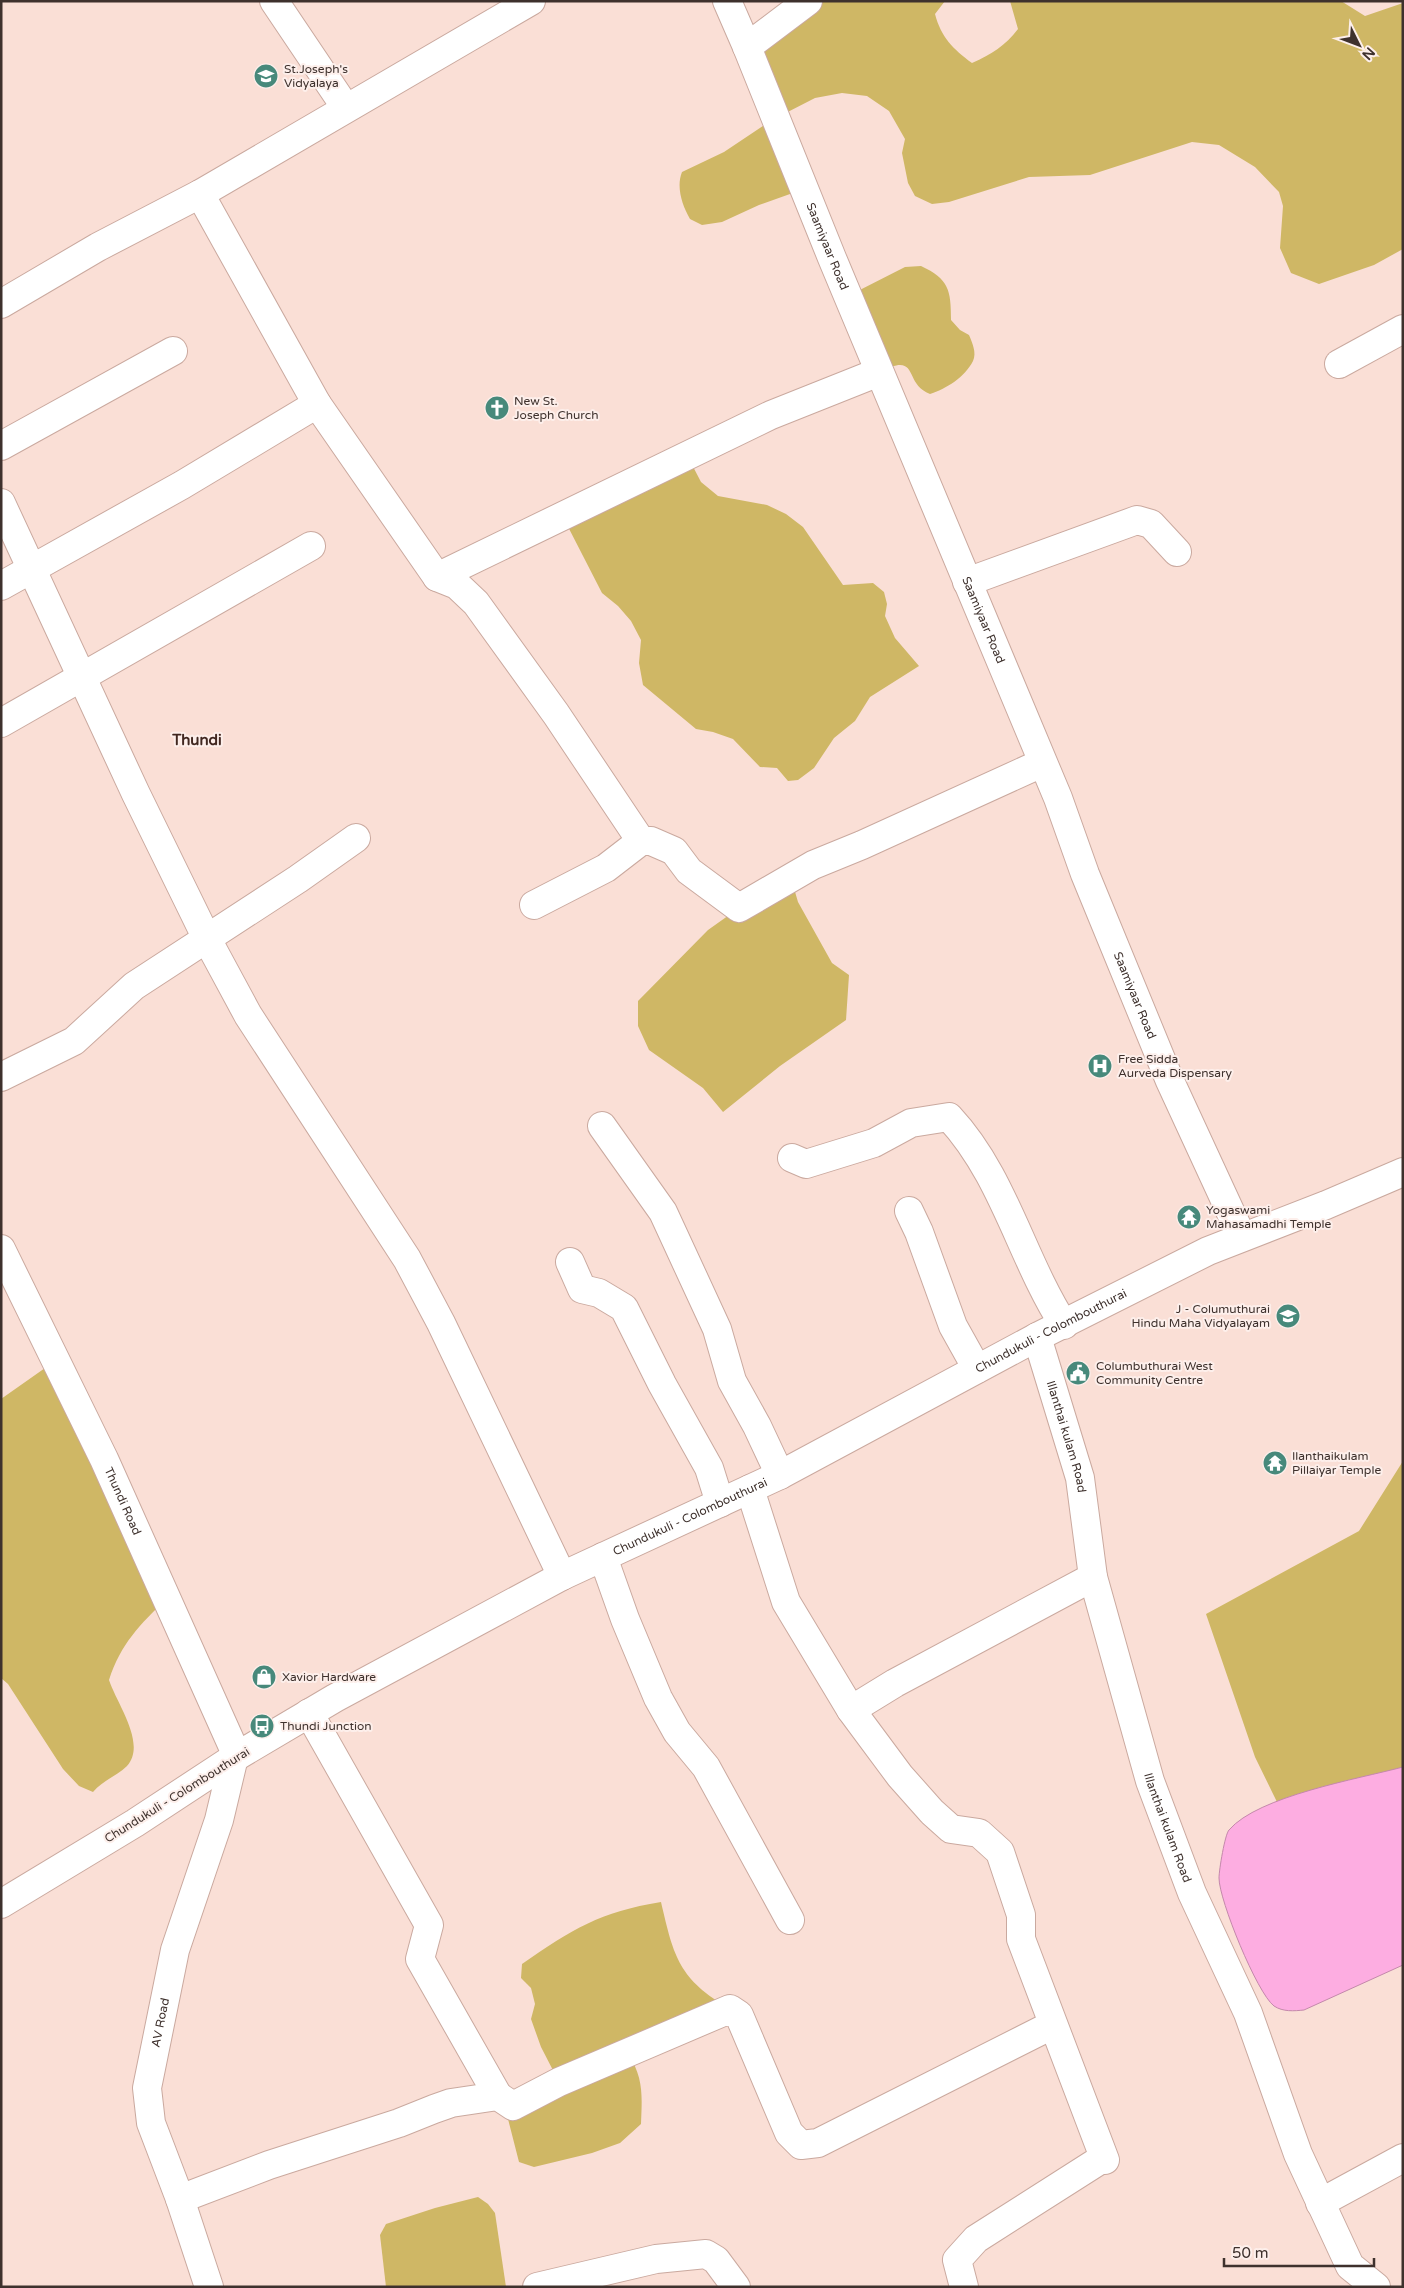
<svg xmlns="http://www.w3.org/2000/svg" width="1404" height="2288" viewBox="0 0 1404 2288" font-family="'Varela Round',sans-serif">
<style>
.green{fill:#cfb765}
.water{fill:#fdade1;stroke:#c488ab}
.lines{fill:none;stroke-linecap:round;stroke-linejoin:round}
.minor-casing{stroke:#caa99f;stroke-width:30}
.major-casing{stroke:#caa99f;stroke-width:30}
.minor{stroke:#fff;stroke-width:28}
.major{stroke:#fff;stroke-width:28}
.labels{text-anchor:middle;stroke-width:4;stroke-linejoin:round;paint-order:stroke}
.poi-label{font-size:12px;fill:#3e312d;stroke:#fdefeb;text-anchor:start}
.street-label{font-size:12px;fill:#3e312d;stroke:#fdefeb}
.quarter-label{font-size:15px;font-weight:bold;fill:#412720;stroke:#fdefeb}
</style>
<rect width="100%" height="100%" fill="#fadfd6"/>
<g class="green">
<path d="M808 1H945L935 14C941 37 953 49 972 63 992 54 1005 46 1018 29L1010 1H1341L1365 16 1403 3V249L1374 265 1319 284 1291 273 1280 248 1283 206 1279 192 1255 167 1219 145 1192 142 1090 175 1029 177 949 202 932 204 915 196 908 183 902 153 905 139 889 111 867 96 842 93 815 98 776 118 804 189 759 205 722 222 702 225 690 219C682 205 676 187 682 172L724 152 775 118 747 47Z"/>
<path d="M921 266C949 279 951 290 951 320L960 330 969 335C972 342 977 353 973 361 965 377 946 389 930 394 902 383 921 351 879 372L848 296 905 267Z"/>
<polygon points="688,457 701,482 718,496 767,505 786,514 803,527 843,585 873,583 884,592 887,604 885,616 895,638 919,666 870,697 855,721 834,738 814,768 798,780 788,781 777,768 760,767 733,739 713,732 696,729 643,685 639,663 641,640 631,621 618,606 602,593 563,517"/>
<polygon points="791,878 798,902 832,963 849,975 846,1020 780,1066 723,1112 703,1088 649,1050 638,1026 638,1001 708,930 739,908"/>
<path d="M55 1361 166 1599C140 1625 121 1643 109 1680 117 1704 147 1744 127 1766 117 1776 103 1780 93 1792L79 1786 63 1769 8 1684 1 1678V1399Z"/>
<polygon points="1403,1461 1403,1767 1277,1802 1255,1757 1206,1614 1359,1531"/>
<path d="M661 1902C674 1958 679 1979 730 2009L628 2054C644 2078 642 2096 641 2124L620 2143 592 2153 534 2167 519 2162 508 2119 513 2106 559 2082 541 2047 531 2019 535 2004 531 1988 521 1978 522 1964C572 1929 600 1912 661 1902Z"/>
<polygon points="478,2197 488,2204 495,2213 506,2287 386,2287 380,2235 386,2224 435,2208"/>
</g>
<path class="water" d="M1403 1767V1965L1304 2010C1294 2011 1283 2012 1274 2006 1257 1993 1219 1900 1219 1878 1219 1870 1225 1834 1229 1830 1258 1796 1358 1779 1403 1767Z"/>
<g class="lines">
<defs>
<g id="minor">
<polyline points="274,1 346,108"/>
<path id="s1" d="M727 1 747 47 832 258 1058 798 1085 874 1170 1081 1242 1237"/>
<polyline points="747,47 808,1"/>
<polyline points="200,194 317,404 437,577 771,415 879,372"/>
<polyline points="1,304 98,247 200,194 531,1"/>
<polyline points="1339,364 1403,329"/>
<polyline points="1,446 173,351"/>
<polyline points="1,503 136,794 207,939 248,1015 407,1259 441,1323 562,1576"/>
<polyline points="437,577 457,585 476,603 556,714 641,841"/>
<polyline points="967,582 1137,520 1151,524 1177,552"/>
<polyline points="1,586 182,485 317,404"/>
<polyline points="1,723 311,546"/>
<polyline points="534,905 606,868 641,841 651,841 674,851 689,871 739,908 813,865 862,845 1042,763"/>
<polyline points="1,1077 74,1041 134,986 298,879 356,838"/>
<polyline points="602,1126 663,1212 717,1329 732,1381 757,1426 780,1475"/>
<path d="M792 1158 806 1164 874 1143 911 1123 949 1117C1004 1176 1021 1258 1064 1325"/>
<polyline points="909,1211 919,1232 953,1326 977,1369"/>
<polyline points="570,1262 582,1289 599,1293 624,1308 662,1384 709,1468 720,1503"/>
<path id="s2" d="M1037 1337 1080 1478 1093 1577 1150 1781 1192 1893 1248 2013 1298 2154 1350 2266 1376 2287"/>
<polyline points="750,1489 786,1602 851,1710 900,1776 932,1812 951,1829 979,1833 1000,1852 1021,1915 1021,1939 1105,2160 1100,2160 976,2239 957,2260 964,2287"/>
<polyline points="603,1557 625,1619 658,1698 677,1732 706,1767 790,1920"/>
<polyline points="851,1710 895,1683 1093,1577"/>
<polyline points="309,1713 429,1925 420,1959 498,2096"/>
<polyline points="1,1904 135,1823 237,1756"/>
<polyline points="180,2199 269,2165 399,2123 434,2109 451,2103 498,2096 513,2106 559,2082 730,2009 739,2015 789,2133 801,2145 818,2143 1052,2025"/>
<polyline points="1320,2203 1403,2158"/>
<path id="s3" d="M209 2287 180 2199 151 2123 147 2088 175 1950 219 1820 234 1757"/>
<polyline points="537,2287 656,2259 706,2254 716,2260 736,2287"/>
</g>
<g id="major">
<path id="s4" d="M1 1249 104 1459 237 1756 335 1698 562 1576 780 1475 1037 1337 1208 1251 1326 1205 1403 1172"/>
</g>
</defs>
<use href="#minor" class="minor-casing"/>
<use href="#major" class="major-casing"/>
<use href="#minor" class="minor"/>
<use href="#major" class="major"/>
</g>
<defs>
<symbol id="school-disc" viewBox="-11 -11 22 22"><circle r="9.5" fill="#47897b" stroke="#fdefeb"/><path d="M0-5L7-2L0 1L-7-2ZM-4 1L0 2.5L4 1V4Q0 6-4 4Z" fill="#fff"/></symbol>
<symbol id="church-disc" viewBox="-11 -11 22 22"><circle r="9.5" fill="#47897b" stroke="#fdefeb"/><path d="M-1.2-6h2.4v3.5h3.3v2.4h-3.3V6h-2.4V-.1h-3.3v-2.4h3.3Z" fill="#fff"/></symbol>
<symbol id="hospital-disc" viewBox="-11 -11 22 22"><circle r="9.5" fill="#47897b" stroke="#fdefeb"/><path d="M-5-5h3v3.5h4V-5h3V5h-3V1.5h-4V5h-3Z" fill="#fff"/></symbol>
<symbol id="temple-disc" viewBox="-11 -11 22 22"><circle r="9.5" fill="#47897b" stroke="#fdefeb"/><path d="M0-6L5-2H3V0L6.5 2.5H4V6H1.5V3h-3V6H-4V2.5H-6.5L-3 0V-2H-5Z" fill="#fff"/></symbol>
<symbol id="civic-disc" viewBox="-11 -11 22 22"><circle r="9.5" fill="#47897b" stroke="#fdefeb"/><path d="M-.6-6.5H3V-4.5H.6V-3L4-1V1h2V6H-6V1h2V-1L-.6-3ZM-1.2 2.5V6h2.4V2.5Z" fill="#fff"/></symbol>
<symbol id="shop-disc" viewBox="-11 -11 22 22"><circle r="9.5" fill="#47897b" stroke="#fdefeb"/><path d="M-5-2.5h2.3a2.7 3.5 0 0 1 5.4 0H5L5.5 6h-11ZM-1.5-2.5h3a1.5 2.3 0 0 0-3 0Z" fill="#fff"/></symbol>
<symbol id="bus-disc" viewBox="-11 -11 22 22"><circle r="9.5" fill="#47897b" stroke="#fdefeb"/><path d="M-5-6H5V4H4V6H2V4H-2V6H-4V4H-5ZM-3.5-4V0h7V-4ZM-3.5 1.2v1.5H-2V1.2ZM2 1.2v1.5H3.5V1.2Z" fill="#fff"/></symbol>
</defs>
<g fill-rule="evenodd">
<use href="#school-disc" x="252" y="62" width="28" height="28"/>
<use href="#church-disc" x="483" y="394" width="28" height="28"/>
<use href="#hospital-disc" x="1086" y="1052" width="28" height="28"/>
<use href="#temple-disc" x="1175" y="1203" width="28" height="28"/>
<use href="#school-disc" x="1274" y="1302" width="28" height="28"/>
<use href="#civic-disc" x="1064" y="1359" width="28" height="28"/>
<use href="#temple-disc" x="1261" y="1449" width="28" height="28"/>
<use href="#shop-disc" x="250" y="1663" width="28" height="28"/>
<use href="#bus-disc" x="248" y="1712" width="28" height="28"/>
</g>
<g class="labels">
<g class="poi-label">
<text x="284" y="73">St.Joseph's<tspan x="284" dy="14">Vidyalaya</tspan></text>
<text x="514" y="405">New St.<tspan x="514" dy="14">Joseph Church</tspan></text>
<text x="1118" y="1063">Free Sidda<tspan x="1118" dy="14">Aurveda Dispensary</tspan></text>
<text x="1206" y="1214">Yogaswami<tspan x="1206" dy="14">Mahasamadhi Temple</tspan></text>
<text x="1270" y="1313" text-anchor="end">J - Columuthurai<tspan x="1270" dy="14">Hindu Maha Vidyalayam</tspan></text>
<text x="1096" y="1370">Columbuthurai West<tspan x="1096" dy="14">Community Centre</tspan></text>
<text x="1292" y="1460">Ilanthaikulam<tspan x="1292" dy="14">Pillaiyar Temple</tspan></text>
<text x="282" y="1681">Xavior Hardware</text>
<text x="280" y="1730">Thundi Junction</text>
</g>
<g class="street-label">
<text dy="4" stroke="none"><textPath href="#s1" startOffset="265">Saamiyaar Road</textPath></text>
<text dy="4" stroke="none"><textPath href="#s1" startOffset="670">Saamiyaar Road</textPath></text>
<text dy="4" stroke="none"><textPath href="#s1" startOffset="1075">Saamiyaar Road</textPath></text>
<text dy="4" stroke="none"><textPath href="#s4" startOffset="1478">Chundukuli - Colombouthurai</textPath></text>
<text dy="4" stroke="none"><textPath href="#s2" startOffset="104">Illanthai kulam Road</textPath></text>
<text dy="4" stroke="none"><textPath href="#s4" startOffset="280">Thundi Road</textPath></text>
<text dy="4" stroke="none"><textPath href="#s4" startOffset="1072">Chundukuli - Colombouthurai</textPath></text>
<text transform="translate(177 1795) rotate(-32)" y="4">Chundukuli - Colombouthurai</text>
<text dy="4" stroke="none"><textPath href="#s2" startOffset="509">Illanthai kulam Road</textPath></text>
<text dy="4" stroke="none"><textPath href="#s3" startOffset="276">AV Road</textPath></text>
</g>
<g class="quarter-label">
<text x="197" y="745">Thundi</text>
</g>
</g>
<rect width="1404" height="2288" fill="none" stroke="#3e312d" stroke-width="5"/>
<g transform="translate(1359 45) rotate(132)" stroke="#fdefeb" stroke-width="4" paint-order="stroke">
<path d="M0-4L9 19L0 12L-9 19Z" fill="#3e312d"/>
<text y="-8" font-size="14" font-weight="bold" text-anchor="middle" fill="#3e312d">N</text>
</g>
<path d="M1224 2258v8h150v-8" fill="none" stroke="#3e312d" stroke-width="2.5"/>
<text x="1232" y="2258" font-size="15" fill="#3e312d" stroke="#fdefeb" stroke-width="4" paint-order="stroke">50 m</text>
</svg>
